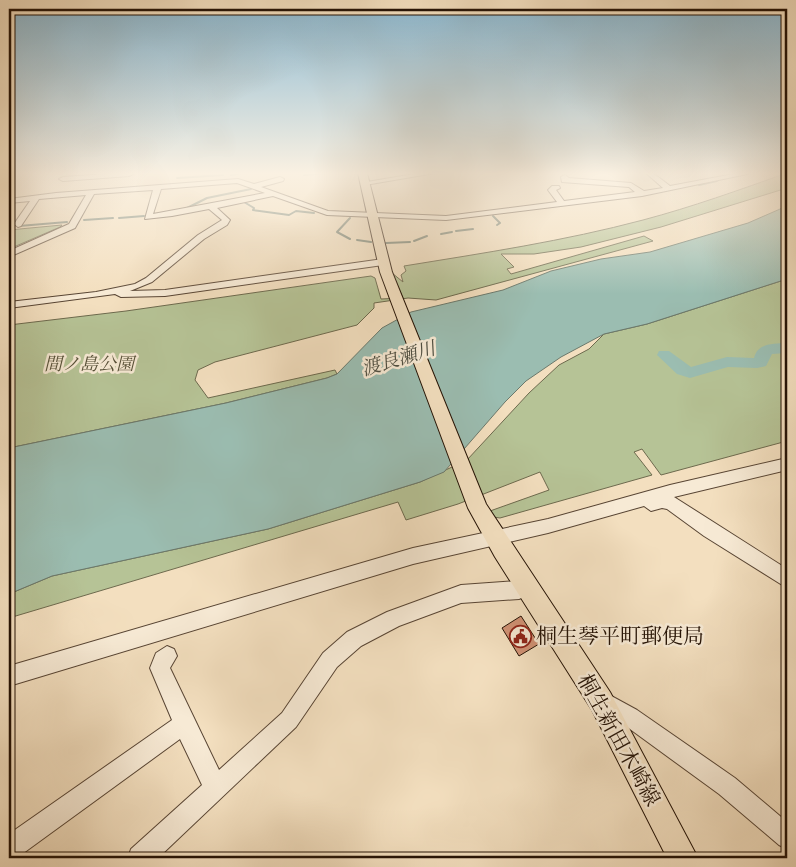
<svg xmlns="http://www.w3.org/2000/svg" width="796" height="867" viewBox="0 0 796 867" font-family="'Old Standard TT','Noto Serif JP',serif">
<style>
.green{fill:#b6c396;stroke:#6d6a4e}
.water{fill:#9bbdb1;stroke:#6b796c}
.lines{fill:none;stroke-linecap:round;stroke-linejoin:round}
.stream{stroke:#6b796c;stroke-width:2}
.river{fill:#9bbdb1;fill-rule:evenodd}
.building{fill:#d19275;stroke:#241205}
.minor-casing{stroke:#584534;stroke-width:2}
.major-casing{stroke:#241205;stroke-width:2}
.minor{fill:#f7ead5;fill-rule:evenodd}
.major{fill:#f3dfbf;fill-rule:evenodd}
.labels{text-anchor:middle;stroke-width:5;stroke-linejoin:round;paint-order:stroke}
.park-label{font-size:18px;font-style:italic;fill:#575038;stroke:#f7ead5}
.water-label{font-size:19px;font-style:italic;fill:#4e4e41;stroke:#f7ead5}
.near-poi-label{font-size:21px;fill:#241205;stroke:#f7ead5;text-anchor:start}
.near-street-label{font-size:21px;fill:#241205;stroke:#f7ead5}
</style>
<rect width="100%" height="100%" fill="#f3dfbf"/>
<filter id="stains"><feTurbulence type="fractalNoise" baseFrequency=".004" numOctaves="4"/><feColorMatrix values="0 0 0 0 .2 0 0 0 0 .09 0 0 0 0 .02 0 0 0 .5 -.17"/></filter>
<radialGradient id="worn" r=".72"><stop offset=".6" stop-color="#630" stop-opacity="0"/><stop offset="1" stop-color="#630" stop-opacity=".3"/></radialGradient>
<g class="green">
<path d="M787 173V188L661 227 581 247 534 254H501L514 267 507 269 511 274 644 236 653 241 436 300 408 298 374 303V308L357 325 215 362 198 370 195 380 208 398 335 370 337 374 327 378 226 403 9 448V325L126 311 371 276 375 278 381 299 403 298 392 273 403 282 401 275 406 271 404 266C484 253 564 241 643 220 692 207 739 190 787 173Z"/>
<polygon points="62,225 60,227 9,249 9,230"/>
<polygon points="787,279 787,441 661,475 642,449 634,452 652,475 500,518 493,517 490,511 549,490 540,472 458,504 406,520 398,502 9,618 9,594 52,576 268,529 420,482 467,460 529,393 559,365 589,349 604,334 647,324"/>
</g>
<polygon class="water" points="787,206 787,279 647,324 604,334 561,357 526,381 505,402 444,472 420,482 268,529 52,576 9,594 9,448 226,403 327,378 337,374 382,328 411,312 503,290 551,271 601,259 650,252 748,223"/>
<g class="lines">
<g class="stream">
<polyline points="9,173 12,173"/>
<polyline points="231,175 242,173"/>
<polyline points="304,175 325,173"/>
<polyline points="177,178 223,175"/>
<polyline points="699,185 717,181"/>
<polyline points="244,202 254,208 253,210 289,215 296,211 314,213"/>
<polyline points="187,208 207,198 251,189"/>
<polyline points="493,216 500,223 497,225"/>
<polyline points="119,218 144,216"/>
<polyline points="350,218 337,232 350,239"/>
<polyline points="84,220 113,218"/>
<polyline points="19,226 67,222"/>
<polyline points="456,231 473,229"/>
<polyline points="441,234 452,232"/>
<polyline points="357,240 371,242"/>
<polyline points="414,241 427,236"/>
<polyline points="386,243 410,242"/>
</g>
<path class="river" d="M787 343V353L772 354 766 366 757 368 728 367 690 378 677 374 657 355 659 351H669L691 367 727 357 754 358C758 342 774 344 787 343Z"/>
</g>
<polygon class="building" points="521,616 539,644 519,656 502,628"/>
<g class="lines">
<defs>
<g id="minor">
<polygon points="120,173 133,174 129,176 63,181 59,179 63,177"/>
<polygon points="420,173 435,173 365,185 361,183"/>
<path d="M646 173H653L670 186 739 173H752L642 196 446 220 327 215 273 196 217 208 230 220 227 225 204 239 152 282 130 291 165 290 383 259 388 262 383 265 165 296 121 297 115 294 9 308V302L96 292 135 284 146 278 198 235 222 220 209 209 172 216 145 219 153 190 94 194 75 228 9 257V251L69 224 86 195 39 199 21 226 18 227 14 224 30 201 9 203V199L56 193 238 179 254 184 280 177 284 179 283 181 261 187 328 211 446 216 557 202 548 190 552 186H559L560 188 556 190 564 201 635 192 629 187 562 182 561 177 565 175 569 178 631 183 644 191 663 188ZM237 183 265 193 153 214 161 189Z"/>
<polygon points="787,458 787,470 674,497 787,569 787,588 704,536 667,509 662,508 651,511 644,506 548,533 413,564 9,686 9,666 413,548 548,519 670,485"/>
<polygon points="527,578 533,581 536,587 533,593 519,599 461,603 399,626 361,646 337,667 296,727 158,858 128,858 131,849 202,785 180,739 18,857 9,858 9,834 172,720 150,668 156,653 167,646 174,649 177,656 170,668 219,770 282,713 323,653 347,632 387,612 461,585 519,581"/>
<polygon points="604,692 637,710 735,778 787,822 787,849 779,845 719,794 623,724 597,709 594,702 597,695"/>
</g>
<polygon id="major" points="358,173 367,173 392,272 486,504 610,692 698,858 667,858 592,710 495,557 468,508 380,272"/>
</defs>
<use href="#minor" class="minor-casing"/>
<use href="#major" class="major-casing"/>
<use href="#minor" class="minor"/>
<use href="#major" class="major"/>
</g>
<linearGradient id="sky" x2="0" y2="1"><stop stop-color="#89b8d2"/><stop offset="0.59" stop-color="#faf1e2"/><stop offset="1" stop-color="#faf1e2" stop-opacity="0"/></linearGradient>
<rect width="796" height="294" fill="url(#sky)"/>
<defs>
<symbol id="civic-ring" viewBox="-11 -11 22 22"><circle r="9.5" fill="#f7ead5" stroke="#8f2418" stroke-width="1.5"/><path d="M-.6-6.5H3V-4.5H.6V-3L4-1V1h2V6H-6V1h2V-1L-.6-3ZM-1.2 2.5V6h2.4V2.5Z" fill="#8f2418"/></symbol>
</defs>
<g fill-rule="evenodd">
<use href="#civic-ring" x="508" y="624" width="25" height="25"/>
</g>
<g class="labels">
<g class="park-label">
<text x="89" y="370">間ノ島公園</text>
</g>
<g class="water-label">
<text transform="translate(398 358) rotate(-17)" y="7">渡良瀬川</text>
</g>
<g class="near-poi-label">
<text x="536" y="643">桐生琴平町郵便局</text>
</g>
<g class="near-street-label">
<text transform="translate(619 740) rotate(61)" y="7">桐生新田木崎線</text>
</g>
</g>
<rect width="796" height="867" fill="none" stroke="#f3dfbf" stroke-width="30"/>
<rect x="10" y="10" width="776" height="847" fill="none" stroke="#241205" stroke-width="2.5"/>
<rect x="15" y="15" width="766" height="837" fill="none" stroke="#241205"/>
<rect width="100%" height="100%" filter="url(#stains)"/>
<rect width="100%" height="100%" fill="url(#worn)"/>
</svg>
